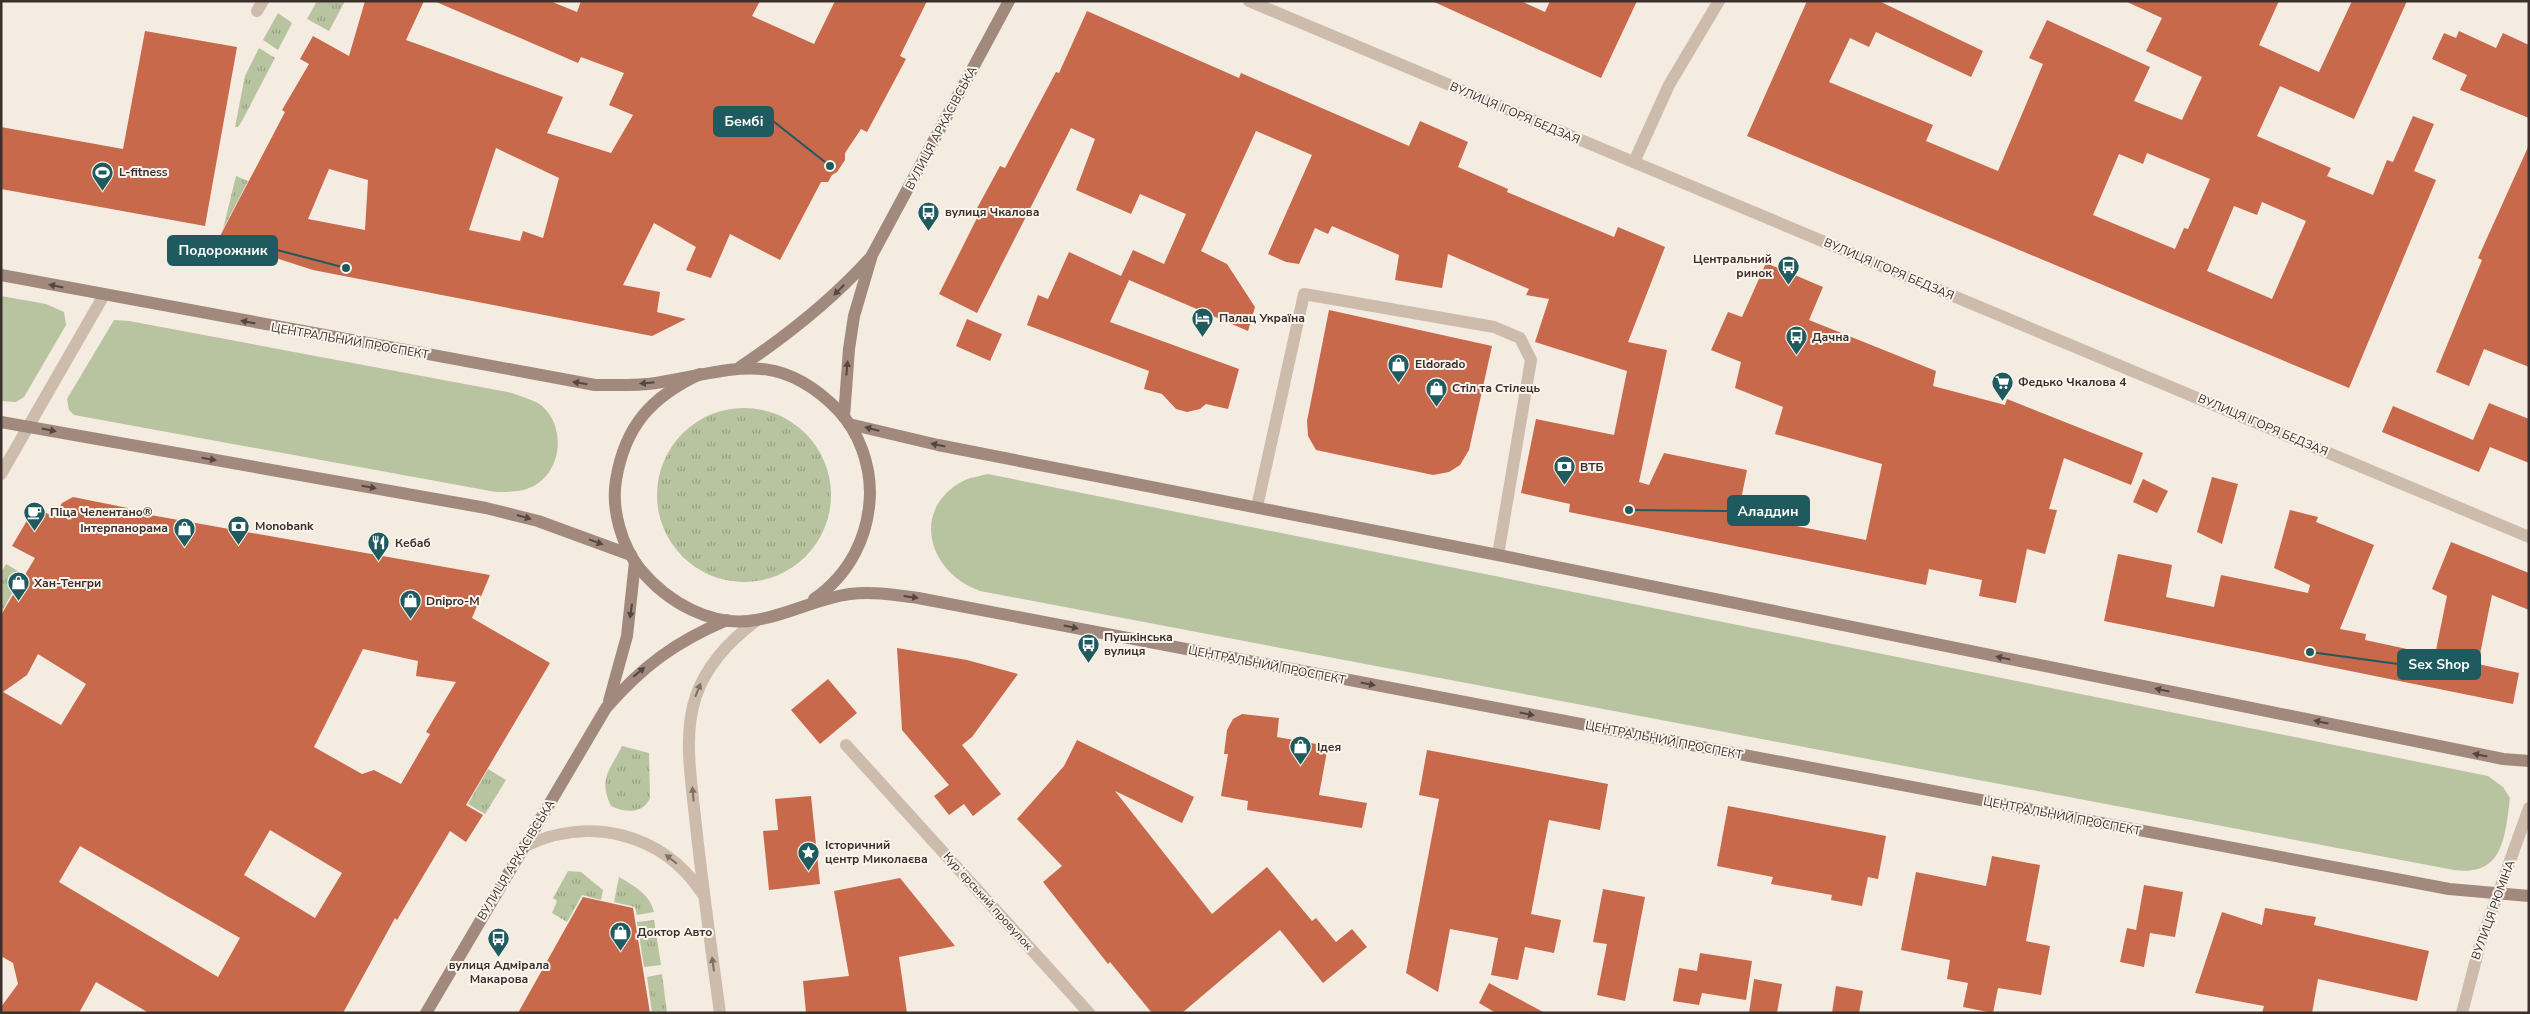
<svg xmlns="http://www.w3.org/2000/svg" width="2530" height="1014" viewBox="0 0 2530 1014" font-family="'Nunito Sans',sans-serif">
<style>
.grass{fill:url(#grass-tufts)}
.park{fill:#b8c4a0}
.building{fill:#c8694b;fill-rule:evenodd}
.lines{fill:none;stroke-linecap:round;stroke-linejoin:round}
.service{stroke:#cdbbac;stroke-width:12}
.minor{stroke:#cdbbac;stroke-width:12}
.tertiary{stroke:#cdbbac;stroke-width:12}
.secondary{stroke:#a18a7d;stroke-width:12}
.oneway{fill:#544640}
.oneway2{fill:#7d6f65}
.labels{text-anchor:middle;stroke-width:4;stroke-linejoin:round;paint-order:stroke}
.street-label{font-size:12px;fill:#3b302b;stroke:#fbf5ee}
.poi-label{font-size:12px;font-weight:bold;fill:#3b302b;stroke:#fbf5ee;text-anchor:start}
.leader{fill:none;stroke:#1f5a5e;stroke-width:2}
.callout-dot{fill:#1f5a5e;stroke:#fbf5ee;stroke-width:2}
.callout{fill:#1f5a5e;stroke:#1f5a5e;stroke-width:2}
.callout-label{font-size:14px;text-anchor:middle;font-weight:bold;fill:#fff}
</style>
<defs>
<pattern id="grass-tufts" width="24" height="20" patternUnits="userSpaceOnUse" patternTransform="scale(1.25)"><rect width="24" height="20" fill="#b8c4a0"/><path d="M3 7l-1-3M5 7V3M7 7l1-3M15 17l-1-3M17 17v-4M19 17l1-3" fill="none" stroke="#97a083"/></pattern>
</defs>
<rect width="100%" height="100%" fill="#f4ebe1"/>
<g class="grass">
<polygon points="317,1 345,1 329,31 307,19"/>
<polygon points="278,13 292,23 278,50 263,40"/>
<polygon points="259,48 275,58 242,121 238,127 235,127 245,76"/>
<polygon points="236,176 248,181 223,229"/>
<circle cx="744" cy="495" r="87"/>
<polygon points="6,564 23,574 1,613 1,573"/>
<path d="M622 746 649 753 650 798C643 814 625 813 611 806 598 779 610 770 622 746Z"/>
<polygon points="488,769 506,780 485,814 468,804"/>
<polygon points="568,871 581,872 603,890 601,900 582,895 567,922 552,913 557,901 553,898"/>
<path d="M619 877C634 886 650 894 654 912L637 915 635 907 614 902Z"/>
<polygon points="654,920 661,965 644,967 637,922"/>
<polygon points="662,974 667,1013 652,1013 647,977"/>
</g>
<g class="park">
<polygon points="1,296 46,304 64,312 66,325 24,397 16,402 1,401"/>
<path d="M114 320 129 321 512 393C520 396 530 399 538 403 565 421 564 466 537 484 525 492 510 492 496 492L74 415 69 410 67 399Z"/>
<path d="M988 474 2488 776 2503 787 2510 798C2505 836 2504 877 2454 870L980 591C928 573 909 508 965 480 972 477 981 476 988 474Z"/>
</g>
<g class="building">
<path d="M365 1H424L406 40 563 97 547 133 611 153 633 115 609 105 624 73 581 57 578 63 434 1H550L577 12 581 1H760L752 16 814 44 835 1H927L900 56 906 59 867 132 861 129 845 153V160L837 172 832 175 828 182H821L780 260 730 234 711 278 686 270 696 247 654 223 623 285 660 292 657 312 686 319 652 336 313 270 257 252 255 259 222 251 220 236 285 112 282 110 309 64 300 59 313 36 349 56ZM496 148 559 178 543 238 523 231 520 241 469 230ZM329 169 368 180 365 230 308 219Z"/>
<polygon points="1432,1 1521,1 1545,12 1550,1 1637,1 1601,78"/>
<path d="M1807 1H1879L1983 51 1971 77 1876 32 1869 47 1850 38 1829 82 1933 125 1926 141 1998 171 2043 64 2029 58 2047 20 2150 67 2134 101 2182 120 2202 77 2146 51 2162 18 2125 1H2279L2259 45 2319 72 2352 1H2407L2354 119 2280 86 2257 136 2331 168 2327 176 2373 195 2387 160 2393 162 2413 116 2434 124 2414 171 2436 180 2349 388 1747 136ZM2147 153 2210 179 2188 229 2184 228 2175 249 2093 215 2119 154 2143 164ZM2262 202 2306 221 2272 299 2207 271 2234 206 2257 215Z"/>
<polygon points="1087,11 1239,78 1241,73 1409,146 1420,121 1468,142 1458,167 1508,189 1507,192 1614,237 1618,227 1665,247 1628,342 1667,350 1639,482 1649,485 1664,453 1747,470 1738,514 1866,540 1882,464 1775,434 1783,407 1735,388 1741,362 1711,350 1728,312 1742,317 1766,263 1823,287 1809,320 1936,371 1933,386 2005,405 2007,399 2143,453 2131,485 2064,458 2049,509 2057,510 2045,554 2027,549 2016,603 1979,596 1982,580 1929,569 1926,585 1569,512 1570,504 1521,493 1536,419 1614,435 1627,371 1535,342 1549,299 1526,295 1529,289 1448,254 1442,288 1395,280 1399,255 1332,226 1328,234 1315,228 1299,264 1286,262 1268,254 1312,155 1256,131 1201,251 1227,264 1255,307 1248,331 1129,280 1110,322 1239,369 1228,409 1206,404 1200,409 1187,412 1176,409 1162,394 1144,389 1149,371 1027,325 1038,295 1048,299 1069,252 1121,276 1133,250 1164,264 1186,214 1140,194 1131,214 1076,190 1095,139 1071,128 977,313 939,294 979,214 975,212 1000,166 1005,168 1056,72 1059,73"/>
<polygon points="145,31 237,47 205,226 1,189 1,127 123,149"/>
<polygon points="2459,31 2496,48 2503,33 2529,45 2529,118 2460,90 2467,75 2432,59 2444,33 2456,38"/>
<polygon points="2529,145 2529,367 2484,349 2469,386 2436,372 2482,260 2478,258"/>
<polygon points="1329,310 1492,346 1469,450 1460,465 1449,472 1433,475 1316,450 1308,436 1307,421"/>
<polygon points="967,319 1002,334 990,361 956,346"/>
<polygon points="2489,403 2529,419 2529,463 2490,447 2479,472 2382,432 2393,406 2473,440"/>
<polygon points="2212,477 2238,484 2222,544 2197,532"/>
<polygon points="2143,479 2168,491 2157,513 2133,502"/>
<path d="M73 497 128 508V511L490 575 472 618 550 663 466 805 483 815 466 842 450 831 397 920 395 918 343 1013H149L96 982 79 1013H1V1007L18 984 13 963 1 956V615L35 558 12 546 35 507 54 517 62 503ZM363 649 418 661 416 676 456 682 426 732 430 734 401 784 374 770 362 774 314 747ZM38 654 86 684 61 725 3 692 27 675ZM270 830 342 873 315 918 244 875ZM80 846 240 938 218 977 59 882Z"/>
<polygon points="2290,510 2318,517 2316,522 2374,545 2340,629 2366,634 2365,640 2435,655 2447,596 2432,589 2451,542 2529,573 2529,610 2492,595 2478,664 2519,673 2513,704 2104,621 2118,554 2172,565 2166,597 2214,607 2221,575 2308,593 2310,585 2274,568"/>
<polygon points="897,648 967,660 1018,674 972,737 962,745 1001,794 973,816 964,804 949,815 934,796 949,785 902,730"/>
<polygon points="828,679 857,713 820,744 791,710"/>
<polygon points="1242,714 1279,718 1277,737 1328,746 1319,795 1367,803 1362,828 1247,810 1248,801 1221,796 1228,754 1224,754 1227,730 1233,719"/>
<polygon points="1077,740 1194,797 1182,823 1115,791 1212,914 1267,867 1312,921 1316,918 1336,942 1352,929 1367,947 1323,983 1280,930 1182,1013 1152,1013 1110,962 1108,964 1043,882 1062,866 1017,819 1064,766"/>
<polygon points="1427,750 1608,784 1600,830 1549,820 1531,914 1561,920 1554,953 1525,947 1518,980 1491,975 1498,938 1450,929 1438,992 1406,973 1439,799 1419,795"/>
<polygon points="811,796 820,884 769,890 763,831 778,830 775,799"/>
<polygon points="1728,806 1886,836 1878,879 1868,877 1862,906 1831,900 1832,895 1771,884 1773,877 1717,866"/>
<polygon points="1992,856 2040,865 2026,941 2050,946 2041,995 1998,988 1993,1013 1963,1007 1968,983 1947,979 1950,960 1901,950 1916,872 1986,886"/>
<polygon points="900,878 955,946 899,957 907,1013 806,1013 803,981 849,976 834,891"/>
<polygon points="2144,885 2183,892 2175,937 2150,933 2144,967 2120,962 2127,928 2136,930"/>
<polygon points="1603,889 1645,897 1625,1001 1597,995 1607,944 1593,942"/>
<polygon points="583,897 633,908 650,1013 518,1013"/>
<polygon points="2265,908 2316,917 2314,925 2429,951 2417,1001 2318,979 2312,1013 2262,1013 2264,1006 2195,993 2222,912 2262,925"/>
<polygon points="1700,953 1752,961 1746,1000 1702,993 1699,1005 1673,1001 1679,968 1697,971"/>
<polygon points="1754,979 1782,984 1777,1013 1749,1013"/>
<polygon points="1489,983 1545,1013 1496,1013 1479,1003"/>
<polygon points="1836,986 1863,991 1859,1013 1832,1013"/>
</g>
<g class="lines">
<polyline class="service" points="1257,507 1304,294 1494,327 1520,338 1531,360 1498,555"/>
<g class="minor">
<polyline points="1249,1 2529,537"/>
<polyline points="257,11 263,1"/>
<polyline points="1634,162 1669,85 1719,1"/>
<polyline points="1,474 104,295"/>
<polyline points="846,745 1089,1013"/>
</g>
<g class="tertiary">
<path d="M525 846C588 816 662 832 702 893"/>
<path d="M720 1013C711 948 702 883 695 817 691 778 683 734 696 696 707 664 729 641 756 621"/>
<polyline points="2462,1013 2480,944 2529,808"/>
</g>
<g class="secondary">
<path d="M1 275 595 385C615 385 636 386 656 383 731 371 776 347 838 410 859 432 870 464 870 493 869 536 850 574 814 599"/>
<path d="M740 367C788 335 831 301 870 258"/>
<path d="M700 374C651 397 625 426 616 480 611 510 622 546 640 569 667 602 712 628 756 620 788 615 818 598 850 594 873 591 896 595 918 598L2449 889 2529 896"/>
<polyline points="844,417 849,349 854,316 872,255 1009,1"/>
<polyline points="1,422 486,508 538,521 631,555"/>
<polyline points="849,424 938,445 1498,555 2503,759 2529,761"/>
<polyline points="609,701 627,636 635,562"/>
<path d="M426 1013 606 708C643 666 675 642 727 620"/>
</g>
</g>
<defs><path id="oneway-solid" d="M-6-.8H1V-3.2L6.5 0L1 3.2V.8H-6Z" transform="scale(1.25)"/></defs>
<g class="oneway">
<use href="#oneway-solid" transform="translate(56 286) rotate(-169)"/>
<use href="#oneway-solid" transform="translate(839 290) rotate(135)"/>
<use href="#oneway-solid" transform="translate(248 322) rotate(-169)"/>
<use href="#oneway-solid" transform="translate(847 368) rotate(-85)"/>
<use href="#oneway-solid" transform="translate(580 383) rotate(-171)"/>
<use href="#oneway-solid" transform="translate(647 383) rotate(174)"/>
<use href="#oneway-solid" transform="translate(872 429) rotate(-166)"/>
<use href="#oneway-solid" transform="translate(49 430) rotate(11)"/>
<use href="#oneway-solid" transform="translate(938 445) rotate(-168)"/>
<use href="#oneway-solid" transform="translate(209 459) rotate(10)"/>
<use href="#oneway-solid" transform="translate(369 487) rotate(10)"/>
<use href="#oneway-solid" transform="translate(524 517) rotate(16)"/>
<use href="#oneway-solid" transform="translate(596 542) rotate(20)"/>
<use href="#oneway-solid" transform="translate(911 597) rotate(7)"/>
<use href="#oneway-solid" transform="translate(631 611) rotate(98)"/>
<use href="#oneway-solid" transform="translate(1071 627) rotate(12)"/>
<use href="#oneway-solid" transform="translate(2003 658) rotate(-168)"/>
<use href="#oneway-solid" transform="translate(639 672) rotate(-40)"/>
<use href="#oneway-solid" transform="translate(1368 684) rotate(11)"/>
<use href="#oneway-solid" transform="translate(2162 690) rotate(-168)"/>
<use href="#oneway-solid" transform="translate(1527 714) rotate(11)"/>
<use href="#oneway-solid" transform="translate(2321 722) rotate(-168)"/>
<use href="#oneway-solid" transform="translate(2480 755) rotate(-168)"/>
</g>
<g class="oneway2">
<use href="#oneway-solid" transform="translate(698 690) rotate(-68)"/>
<use href="#oneway-solid" transform="translate(693 794) rotate(-95)"/>
<use href="#oneway-solid" transform="translate(671 859) rotate(-141)"/>
<use href="#oneway-solid" transform="translate(713 964) rotate(-98)"/>
</g>
<defs>
<symbol id="stadium-pin" viewBox="-11 -11 22 30"><path d="M0 17L-7.5 6A9.5 9.5 0 1 1 7.5 6Z" fill="#1f5a5e" stroke="#fbf5ee"/><path d="M0-5a6.5 5 0 1 0 0 10a6.5 5 0 1 0 0-10ZM-3.5-1.8h7v3.6h-7Z" fill="#fff"/></symbol>
<symbol id="bus-pin" viewBox="-11 -11 22 30"><path d="M0 17L-7.5 6A9.5 9.5 0 1 1 7.5 6Z" fill="#1f5a5e" stroke="#fbf5ee"/><path d="M-5-6H5V4H4V6H2V4H-2V6H-4V4H-5ZM-3.5-4V0h7V-4ZM-3.5 1.2v1.5H-2V1.2ZM2 1.2v1.5H3.5V1.2Z" fill="#fff"/></symbol>
<symbol id="hotel-pin" viewBox="-11 -11 22 30"><path d="M0 17L-7.5 6A9.5 9.5 0 1 1 7.5 6Z" fill="#1f5a5e" stroke="#fbf5ee"/><path d="M-6-4.5h1.5V1H6V5H4.5V3h-9V5H-6ZM-4 0a1.8 1.8 0 1 1 3.6 0ZM.5 0V-2.5h3Q6-2.5 6 0Z" fill="#fff"/></symbol>
<symbol id="shop-pin" viewBox="-11 -11 22 30"><path d="M0 17L-7.5 6A9.5 9.5 0 1 1 7.5 6Z" fill="#1f5a5e" stroke="#fbf5ee"/><path d="M-5-2.5h2.3a2.7 3.5 0 0 1 5.4 0H5L5.5 6h-11ZM-1.5-2.5h3a1.5 2.3 0 0 0-3 0Z" fill="#fff"/></symbol>
<symbol id="supermarket-pin" viewBox="-11 -11 22 30"><path d="M0 17L-7.5 6A9.5 9.5 0 1 1 7.5 6Z" fill="#1f5a5e" stroke="#fbf5ee"/><path d="M-6-5.5h2.5l.6 2H6L4.5 2H-2.5L-4.4-4H-6ZM-1.5 3.2a1.3 1.3 0 1 0 .1 0ZM3 3.2a1.3 1.3 0 1 0 .1 0Z" fill="#fff"/></symbol>
<symbol id="bank-pin" viewBox="-11 -11 22 30"><path d="M0 17L-7.5 6A9.5 9.5 0 1 1 7.5 6Z" fill="#1f5a5e" stroke="#fbf5ee"/><path d="M-6-4H6V4H-6ZM0-2.3a2.3 2.3 0 1 0 0 4.6a2.3 2.3 0 1 0 0-4.6Z" fill="#fff"/></symbol>
<symbol id="cafe-pin" viewBox="-11 -11 22 30"><path d="M0 17L-7.5 6A9.5 9.5 0 1 1 7.5 6Z" fill="#1f5a5e" stroke="#fbf5ee"/><path d="M-5.5-4.5H6V0H3Q3 3.5 0 3.5H-2.5Q-5.5 3.5-5.5 0ZM3-3.2v2h1.7v-2ZM-6 4.5H4V6H-6Z" fill="#fff"/></symbol>
<symbol id="restaurant-pin" viewBox="-11 -11 22 30"><path d="M0 17L-7.5 6A9.5 9.5 0 1 1 7.5 6Z" fill="#1f5a5e" stroke="#fbf5ee"/><path d="M-5-6h1v4h1v-4h1v4h1v-4h1v5L-1.5 .5V6h-2V.5L-5-1ZM5-6V6H3V1.5H1.5Q1.5-4 5-6Z" fill="#fff"/></symbol>
<symbol id="sight-pin" viewBox="-11 -11 22 30"><path d="M0 17L-7.5 6A9.5 9.5 0 1 1 7.5 6Z" fill="#1f5a5e" stroke="#fbf5ee"/><path d="M0-6L1.8-2.2L6-1.7L2.9 1.2L3.7 5.4L0 3.3L-3.7 5.4L-2.9 1.2L-6-1.7L-1.8-2.2Z" fill="#fff"/></symbol>
</defs>
<g fill-rule="evenodd">
<use href="#stadium-pin" x="90" y="160" width="25" height="34"/>
<use href="#bus-pin" x="916" y="200" width="25" height="34"/>
<use href="#bus-pin" x="1776" y="254" width="25" height="34"/>
<use href="#hotel-pin" x="1190" y="306" width="25" height="34"/>
<use href="#bus-pin" x="1784" y="324" width="25" height="34"/>
<use href="#shop-pin" x="1386" y="352" width="25" height="34"/>
<use href="#supermarket-pin" x="1990" y="370" width="25" height="34"/>
<use href="#shop-pin" x="1424" y="376" width="25" height="34"/>
<use href="#bank-pin" x="1552" y="454" width="25" height="34"/>
<use href="#cafe-pin" x="22" y="500" width="25" height="34"/>
<use href="#bank-pin" x="226" y="514" width="25" height="34"/>
<use href="#shop-pin" x="172" y="516" width="25" height="34"/>
<use href="#restaurant-pin" x="366" y="530" width="25" height="34"/>
<use href="#shop-pin" x="6" y="570" width="25" height="34"/>
<use href="#shop-pin" x="398" y="588" width="25" height="34"/>
<use href="#bus-pin" x="1076" y="632" width="25" height="34"/>
<use href="#shop-pin" x="1288" y="734" width="25" height="34"/>
<use href="#sight-pin" x="796" y="840" width="25" height="34"/>
<use href="#shop-pin" x="608" y="920" width="25" height="34"/>
<use href="#bus-pin" x="486" y="926" width="25" height="34"/>
</g>
<g class="labels">
<g class="street-label">
<text transform="translate(1515 113) rotate(23)" y="4">ВУЛИЦЯ ІГОРЯ БЕДЗАЯ</text>
<text transform="translate(941 128) rotate(-62)" y="4">ВУЛИЦЯ АРКАСІВСЬКА</text>
<text transform="translate(1889 269) rotate(23)" y="4">ВУЛИЦЯ ІГОРЯ БЕДЗАЯ</text>
<text transform="translate(350 341) rotate(10)" y="4">ЦЕНТРАЛЬНИЙ ПРОСПЕКТ</text>
<text transform="translate(2263 425) rotate(23)" y="4">ВУЛИЦЯ ІГОРЯ БЕДЗАЯ</text>
<text transform="translate(1267 665) rotate(11)" y="4">ЦЕНТРАЛЬНИЙ ПРОСПЕКТ</text>
<text transform="translate(1664 740) rotate(11)" y="4">ЦЕНТРАЛЬНИЙ ПРОСПЕКТ</text>
<text transform="translate(2062 816) rotate(11)" y="4">ЦЕНТРАЛЬНИЙ ПРОСПЕКТ</text>
<text transform="translate(516 860) rotate(-59)" y="4">ВУЛИЦЯ АРКАСІВСЬКА</text>
<text transform="translate(988 901) rotate(48)" y="4">Курʼєрський провулок</text>
<text transform="translate(2493 910) rotate(-70)" y="4">ВУЛИЦЯ РЮМІНА</text>
</g>
<g class="poi-label">
<text x="119" y="176">L-fitness</text>
<text x="945" y="216">вулиця Чкалова</text>
<text x="1772" y="263" text-anchor="end">Центральний<tspan x="1772" dy="14">ринок</tspan></text>
<text x="1219" y="322">Палац Україна</text>
<text x="1812" y="341">Дачна</text>
<text x="1415" y="368">Eldorado</text>
<text x="2018" y="386">Федько Чкалова 4</text>
<text x="1452" y="392">Стіл та Стілець</text>
<text x="1580" y="471">ВТБ</text>
<text x="50" y="516">Піца Челентано®</text>
<text x="255" y="530">Monobank</text>
<text x="168" y="532" text-anchor="end">Інтерпанорама</text>
<text x="395" y="547">Кебаб</text>
<text x="34" y="587">Хан-Тенгри</text>
<text x="426" y="605">Dnipro-M</text>
<text x="1104" y="641">Пушкінська<tspan x="1104" dy="14">вулиця</tspan></text>
<text x="1317" y="751">Ідея</text>
<text x="825" y="849">Історичний<tspan x="825" dy="14">центр Миколаєва</tspan></text>
<text x="637" y="936">Доктор Авто</text>
<text x="499" y="969" text-anchor="middle">вулиця Адмірала<tspan x="499" dy="14">Макарова</tspan></text>
</g>
</g>
<path class="leader" d="M830 166L773 121M346 268L277 250M1629 510L1728 511M2310 652L2398 664"/>
<g class="callout-dot">
<circle cx="830" cy="166" r="5"/>
<circle cx="346" cy="268" r="5"/>
<circle cx="1629" cy="510" r="5"/>
<circle cx="2310" cy="652" r="5"/>
</g>
<g class="callout">
<rect x="714" y="107" width="59" height="29" rx="5"/>
<rect x="168" y="236" width="109" height="29" rx="5"/>
<rect x="1728" y="496" width="81" height="29" rx="5"/>
<rect x="2398" y="650" width="82" height="29" rx="5"/>
</g>
<g class="callout-label">
<text x="744" y="126">Бембі</text>
<text x="223" y="255">Подорожник</text>
<text x="1768" y="516">Аладдин</text>
<text x="2439" y="669">Sex Shop</text>
</g>
<rect width="2530" height="1014" fill="none" stroke="#3b302b" stroke-width="5"/>
</svg>
